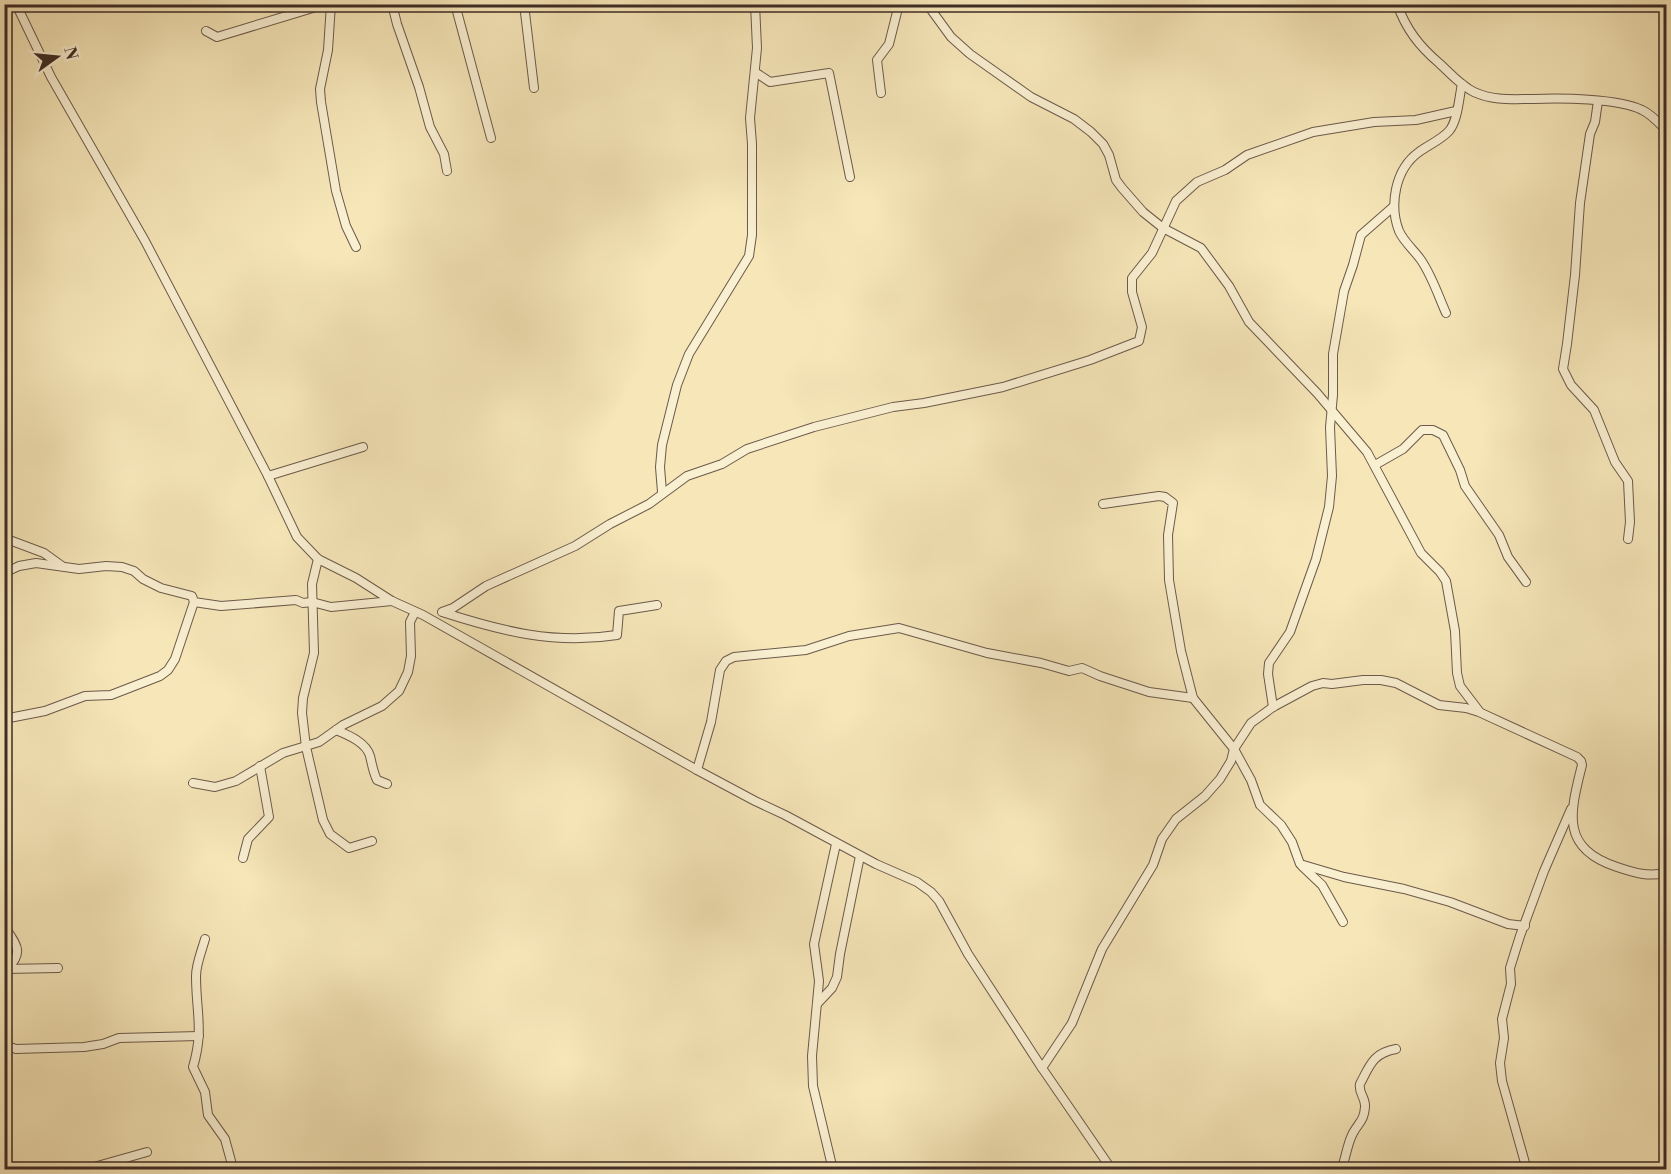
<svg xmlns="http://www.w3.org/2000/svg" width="1671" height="1174" viewBox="0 0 1671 1174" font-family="'Libre Bodoni',serif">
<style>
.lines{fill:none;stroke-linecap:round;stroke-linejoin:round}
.minor-casing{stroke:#6c5a4a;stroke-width:10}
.minor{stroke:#f9efd1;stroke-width:8}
</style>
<rect width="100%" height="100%" fill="#f6e6b8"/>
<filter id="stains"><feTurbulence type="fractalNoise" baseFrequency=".00333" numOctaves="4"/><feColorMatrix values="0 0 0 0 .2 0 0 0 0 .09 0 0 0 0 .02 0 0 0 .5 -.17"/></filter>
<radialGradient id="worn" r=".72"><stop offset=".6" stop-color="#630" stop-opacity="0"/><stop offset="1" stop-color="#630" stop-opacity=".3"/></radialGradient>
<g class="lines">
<defs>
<g id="minor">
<polyline points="16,4 51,77 145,241 268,476 297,537 318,559 356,578 392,601 423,615 697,770 755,801 785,815 876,864 917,882 931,892 939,901 968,954 1042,1068 1112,1170"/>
<polyline points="331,4 328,50 320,89 321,102 336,191 346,226 356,247"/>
<polyline points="392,4 397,24 419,87 430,127 444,154 447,171"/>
<polyline points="455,4 491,138"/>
<polyline points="524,4 534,88"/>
<polyline points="542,4 545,4"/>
<polyline points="927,4 951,37 970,54 1031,97 1074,119 1091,132 1103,144 1109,155 1116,180 1122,188 1143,212 1163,228 1201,248 1229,286 1249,322 1317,393 1367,452 1421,553 1440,572 1446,581 1455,631 1457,673 1460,686 1479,711"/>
<path d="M1397 4C1406 29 1419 46 1439 63 1450 73 1461 86 1474 92 1494 101 1512 99 1533 99 1560 98 1618 98 1642 110 1651 114 1659 123 1666 130"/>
<polyline points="206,31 217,37 326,4"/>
<polyline points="755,72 770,82 829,73 850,177"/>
<polyline points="881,93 877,60 889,44 899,4"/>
<polyline points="1598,101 1595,122 1590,134 1580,203 1575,275 1567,344 1563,369 1571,385 1594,410 1615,462 1628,481 1630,522 1628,539"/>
<path d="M1446 313C1438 295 1432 276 1421 260 1414 250 1404 242 1399 231 1389 205 1395 169 1419 152 1428 145 1441 140 1449 131 1458 121 1459 97 1462 84"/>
<polyline points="1375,465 1403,449 1422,430 1433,430 1443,435 1460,470 1465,486 1499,535 1508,557 1526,582"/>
<polyline points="268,476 363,447"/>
<polyline points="662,492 660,467 662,445 677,385 689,354 749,256 752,235 752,144 750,118 757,48 755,4"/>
<polyline points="1103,504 1159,496 1165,497 1173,503 1168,535 1169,580 1181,651 1193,698 1234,749 1251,780 1260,805 1281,825 1292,842 1300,864 1344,877 1404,889 1450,902 1508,924 1525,926"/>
<polyline points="4,538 44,553 62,566"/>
<polyline points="318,559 312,584 314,653 303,698 302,713 306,747 323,820 330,834 349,848 372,841"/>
<polyline points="4,573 19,566 36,563 79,569 106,566 122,567 134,571 143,579 161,588 192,596 194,602 221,606 296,600 303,603 312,602 331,607 392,601"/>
<path d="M657 605 619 611 617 635C554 645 501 631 442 612L453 608 486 586 575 546 610 524 649 504 687 476 722 464 747 449 814 427 893 407 924 403 1003 387 1090 360 1139 341 1142 327 1132 292V278L1152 253 1176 201 1197 182 1225 170 1247 155 1313 132 1374 122 1416 120 1456 111"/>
<polyline points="1273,707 1268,674 1269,663 1290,632 1316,559 1329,507 1332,476 1330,427 1333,395 1333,354 1344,291 1353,265 1361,235 1393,207"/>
<polyline points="4,719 45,711 85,696 111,695 160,676 168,670 175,659 194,602"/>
<path d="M336 730C348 735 366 742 370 756 372 764 373 772 377 780L387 784"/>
<polyline points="697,770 711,722 720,670 726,661 734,657 806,650 849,636 899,628 987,653 1041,663 1069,671 1082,668 1100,676 1149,692 1193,698"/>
<polyline points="193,783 215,787 236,781 283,753 319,742 343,725 382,706 399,691 408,672 411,656 410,622 415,612"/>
<polyline points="243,858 248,839 269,817 260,766"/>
<polyline points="1302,866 1322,885 1343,922"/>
<path d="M4 926C16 944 25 952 7 969L4 1027"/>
<path d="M205 939C202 950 196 964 196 976 196 1012 204 1030 193 1067L205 1092 208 1115 225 1139 231 1161V1170"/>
<polyline points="5,969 58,968"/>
<polyline points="817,1004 832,988 837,977 840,954 860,856"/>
<polyline points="4,1038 7,1046 16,1049 84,1047 103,1044 119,1038 199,1036"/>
<path d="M1042 1068 1072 1023 1102 949 1153 865 1162 839 1176 819 1205 796 1220 779 1231 761 1234 749 1251 723 1273 707 1312 686 1323 683 1332 684 1363 680H1381L1396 683 1439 705 1466 708 1479 712 1577 757 1581 761 1582 765C1570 813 1560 848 1617 867 1635 873 1648 877 1666 873"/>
<polyline points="83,1170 147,1152"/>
<polyline points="833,1170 813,1086 812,1056 819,981 814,944 836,844"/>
<path d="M1341 1170C1346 1158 1347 1144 1353 1133 1359 1122 1364 1121 1365 1107 1366 1098 1358 1093 1360 1084 1370 1065 1373 1053 1396 1049"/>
<polyline points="1527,1170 1502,1081 1500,1063 1504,1038 1502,1019 1511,984 1510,968 1520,936 1544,871 1571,809"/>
</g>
</defs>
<use href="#minor" class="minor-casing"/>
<use href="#minor" class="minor"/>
</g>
<rect width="1671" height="1174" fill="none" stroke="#f6e6b8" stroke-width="24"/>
<rect x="6" y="6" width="1659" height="1162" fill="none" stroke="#3e2c26" stroke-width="3"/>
<rect x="12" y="12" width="1647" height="1150" fill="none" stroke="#3e2c26" stroke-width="1.5"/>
<g transform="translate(57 57) rotate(75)" stroke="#f9efd1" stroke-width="4.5" paint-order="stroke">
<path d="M0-4.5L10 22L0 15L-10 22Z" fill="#3e2c26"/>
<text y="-9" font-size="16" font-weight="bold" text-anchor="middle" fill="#3e2c26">N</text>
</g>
<rect width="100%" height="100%" filter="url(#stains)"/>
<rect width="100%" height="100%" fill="url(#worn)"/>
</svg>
